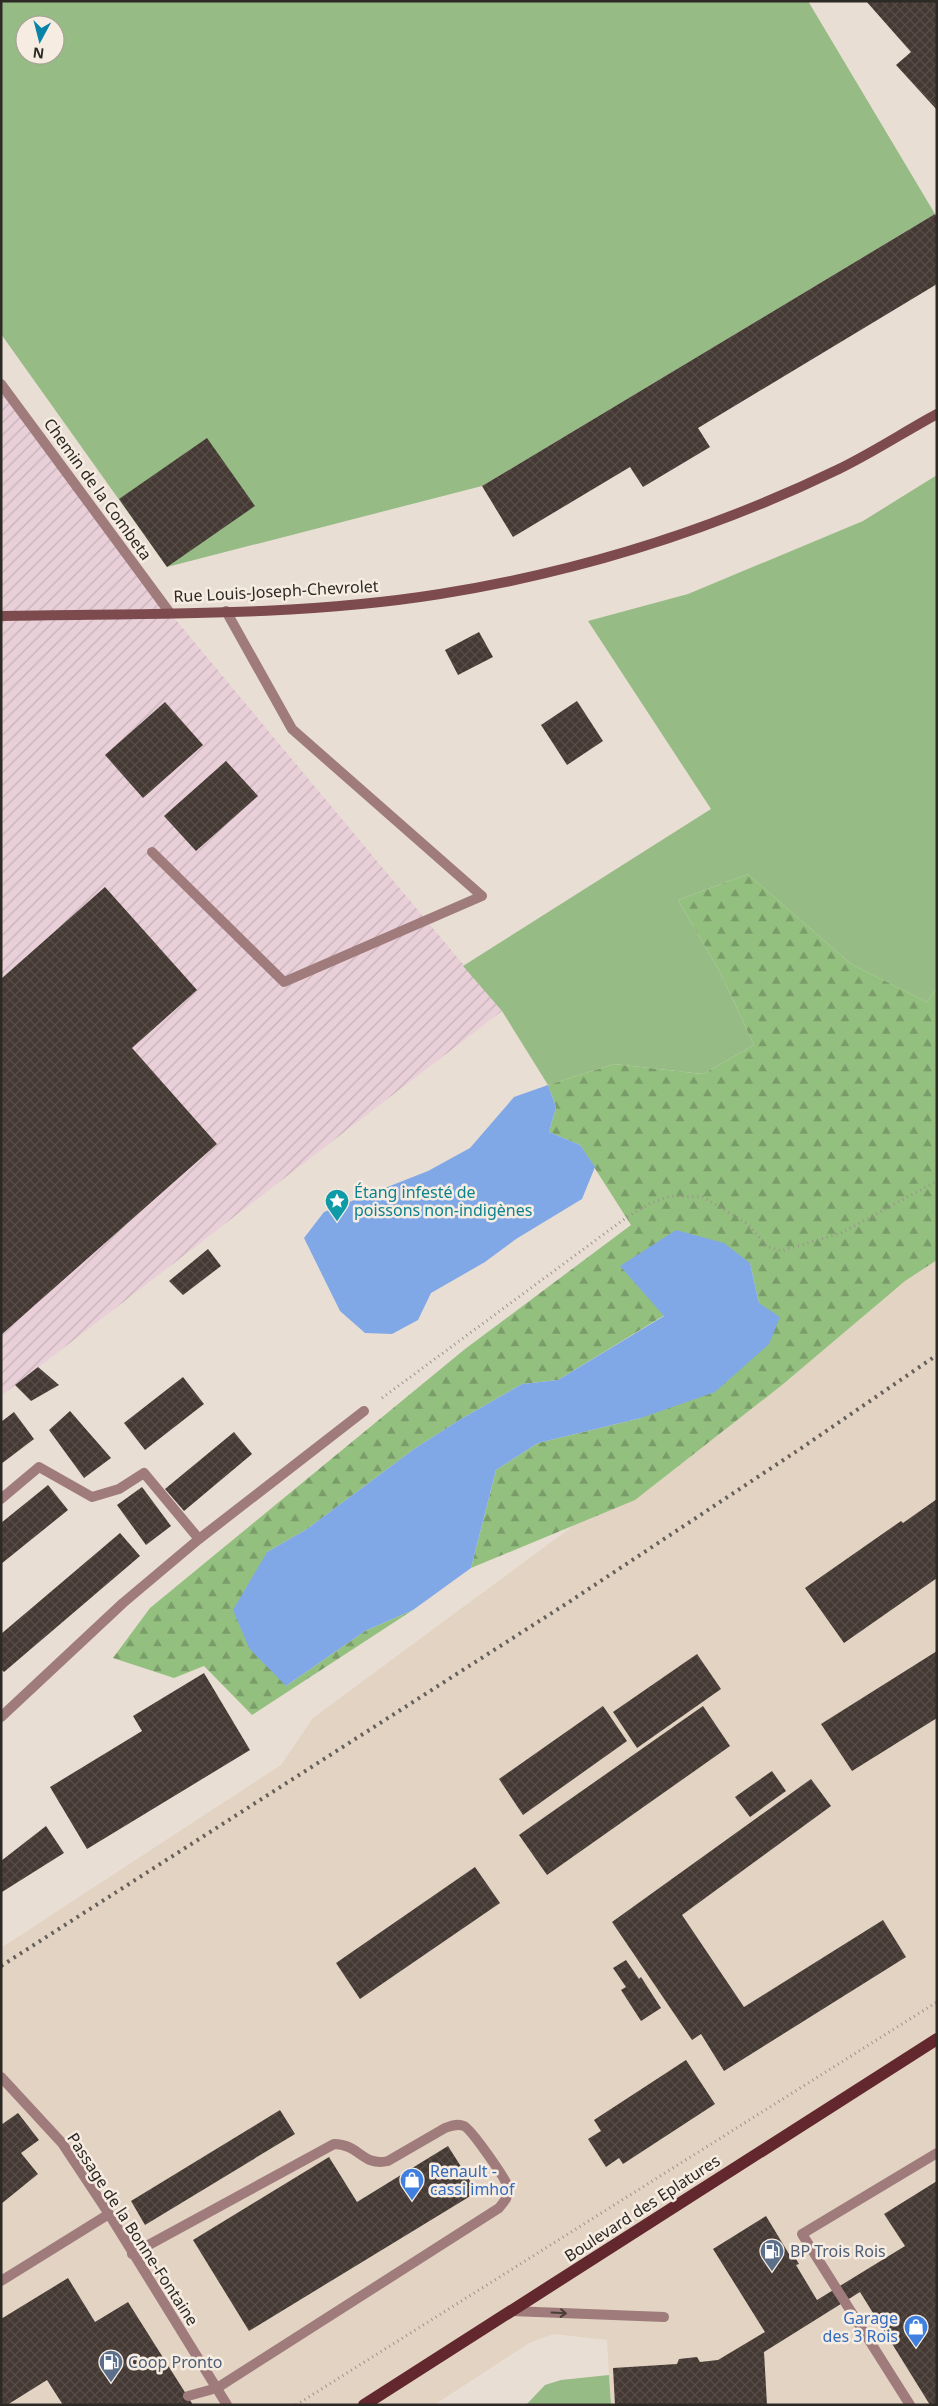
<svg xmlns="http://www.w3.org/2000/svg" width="938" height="2406" viewBox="0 0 938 2406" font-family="'Noto Sans',sans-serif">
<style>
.built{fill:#e2d3c3}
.industrial{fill:url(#industrial-furrows)}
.grass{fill:#96bb85;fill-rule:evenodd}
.forest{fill:url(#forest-firs)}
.water{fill:#80a8e6}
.building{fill:url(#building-cross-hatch)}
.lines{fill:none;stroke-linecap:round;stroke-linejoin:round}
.path{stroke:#9c938c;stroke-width:3;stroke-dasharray:1 4;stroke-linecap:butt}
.service{stroke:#9f7b7c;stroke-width:10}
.minor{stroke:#9f7b7c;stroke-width:10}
.secondary{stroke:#7d4b4d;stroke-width:10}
.primary{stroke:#62282d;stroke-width:12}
.rail{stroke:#66605a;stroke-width:4;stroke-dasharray:2.5 5;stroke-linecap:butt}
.oneway{stroke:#4a3e3b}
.labels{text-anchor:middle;stroke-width:5;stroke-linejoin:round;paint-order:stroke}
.street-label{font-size:16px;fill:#2d2925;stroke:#f6ece1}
.culture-label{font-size:16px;fill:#0d838f;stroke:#f6ece1;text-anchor:start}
.shop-label{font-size:16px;fill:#366cbe;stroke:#f6ece1;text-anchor:start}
.service-label{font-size:16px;fill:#4e5e75;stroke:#f6ece1;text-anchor:start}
</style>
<defs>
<pattern id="industrial-furrows" width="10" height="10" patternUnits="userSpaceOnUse" patternTransform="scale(1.25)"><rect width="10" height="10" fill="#e8cfd8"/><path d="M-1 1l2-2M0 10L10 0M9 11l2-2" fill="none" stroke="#c7b2b9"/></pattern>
<pattern id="forest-firs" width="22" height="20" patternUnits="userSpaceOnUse" patternTransform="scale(1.25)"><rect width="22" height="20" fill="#94c07f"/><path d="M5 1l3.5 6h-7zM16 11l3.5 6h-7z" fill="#799c68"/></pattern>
<pattern id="building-cross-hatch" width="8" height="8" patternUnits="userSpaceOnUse" patternTransform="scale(1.25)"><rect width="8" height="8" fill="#443933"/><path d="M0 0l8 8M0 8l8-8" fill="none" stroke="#574d48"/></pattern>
</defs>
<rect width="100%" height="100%" fill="#e9ded4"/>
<polygon class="built" points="937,1260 937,2405 611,2405 607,2340 554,2334 529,2343 434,2405 1,2405 1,1948 281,1765 313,1718 905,1281"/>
<polygon class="industrial" points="1,384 170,613 502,1011 1,1396"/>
<g class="grass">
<path d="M1 1H808L935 214 482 486 167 567 1 334ZM25 25H55V55H25Z"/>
<polygon points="937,475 937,988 927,1002 851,964 748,874 678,900 720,972 754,1045 703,1074 614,1064 548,1085 502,1011 463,966 711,809 588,621 688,594 863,521"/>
<polygon points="609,2375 611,2405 526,2405 545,2385 561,2380"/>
</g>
<polygon class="forest" points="748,874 851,964 927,1002 937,988 937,1260 905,1281 782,1385 635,1500 471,1568 496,1470 538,1443 641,1418 759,1303 750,1263 558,1380 522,1384 461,1419 414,1449 307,1529 267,1552 286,1686 365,1631 413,1610 252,1715 204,1666 174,1678 113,1658 150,1608 465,1349 631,1225 580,1145 549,1132 556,1107 548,1085 614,1064 703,1074 754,1045 720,972 678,900"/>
<g class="water">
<polygon points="548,1085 556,1107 549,1132 580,1145 595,1167 582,1199 516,1239 485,1262 431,1293 418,1320 392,1334 365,1333 340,1311 304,1238 324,1212 428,1171 470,1148 514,1097"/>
<polygon points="676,1230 724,1243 750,1263 759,1303 780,1317 769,1344 715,1392 641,1418 538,1443 496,1470 471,1568 413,1610 365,1631 286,1686 249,1648 233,1610 267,1552 307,1529 414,1449 461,1419 522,1384 558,1380 664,1316 620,1266"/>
</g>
<g class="building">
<polygon points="866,1 937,1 937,110 896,65 911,52"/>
<polygon points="935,214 937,217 937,284 698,428 710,447 643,487 630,467 513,537 482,486"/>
<polygon points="207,438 255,506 167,567 119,499"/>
<polygon points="479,632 493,657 458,675 445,650"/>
<polygon points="577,701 603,741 567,765 541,725"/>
<polygon points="165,702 203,745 143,798 105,755"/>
<polygon points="226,761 258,796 196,851 164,816"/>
<polygon points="105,887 197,990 132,1048 217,1144 1,1335 1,979"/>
<polygon points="208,1249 221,1266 183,1295 169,1281"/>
<polygon points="38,1367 59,1385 31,1401 15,1385"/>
<polygon points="183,1377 204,1404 145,1450 124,1423"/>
<polygon points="70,1411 111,1458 84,1478 49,1430"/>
<polygon points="14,1412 34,1439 1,1464 1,1422"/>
<polygon points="234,1432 252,1454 184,1511 165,1489"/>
<polygon points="48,1485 68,1510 1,1564 1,1523"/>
<polygon points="142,1487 171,1526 146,1545 117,1505"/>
<polygon points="937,1499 937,1578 844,1643 805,1588 901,1521 903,1523"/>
<polygon points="120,1533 140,1556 4,1672 1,1669 1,1634"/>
<polygon points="937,1651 937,1718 852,1771 821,1724"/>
<polygon points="697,1654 721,1689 637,1748 613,1712"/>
<polygon points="204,1673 250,1750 87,1849 50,1787 142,1731 133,1716"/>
<polygon points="603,1706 627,1741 523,1815 499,1779"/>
<polygon points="703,1706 730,1746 547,1875 519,1835"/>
<polygon points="772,1771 786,1791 750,1817 735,1797"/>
<polygon points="811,1779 831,1806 682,1915 744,2007 883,1920 906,1957 724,2071 701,2034 692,2040 612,1922"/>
<polygon points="46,1826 64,1853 2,1892 1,1861"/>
<polygon points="475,1867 500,1903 360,1999 336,1963"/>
<polygon points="626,1960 639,1979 641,1977 661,2008 641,2021 621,1990 626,1987 613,1968"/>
<polygon points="686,2060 715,2104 623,2164 619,2158 606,2167 588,2139 601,2131 594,2120"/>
<polygon points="280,2110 295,2134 145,2225 131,2201"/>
<polygon points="18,2113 39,2140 21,2153 38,2174 1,2204 1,2125"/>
<polygon points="448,2146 477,2192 249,2331 193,2240 329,2157 357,2202"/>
<polygon points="937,2181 937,2405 930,2405 860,2292 764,2352 767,2405 615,2405 613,2368 677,2364 679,2359 697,2357 700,2362 718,2360 765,2332 713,2249 766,2216 789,2254 792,2252 799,2264 796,2265 817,2300 905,2246 884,2214"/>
<polygon points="68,2278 95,2322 128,2302 193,2405 63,2405 47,2380 7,2405 1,2405 1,2319"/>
</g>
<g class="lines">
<g class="path">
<polyline points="382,1398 627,1217 649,1204 670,1196 703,1197 748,1224 766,1246 781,1251 841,1233 937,1181"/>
<polyline points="296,2405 937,2002"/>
</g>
<g class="service">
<polyline points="152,852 284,982 482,896 292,729 226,611"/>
<polyline points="1,1499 39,1467 92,1497 119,1489 144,1473 199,1539"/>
<polyline points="1,1717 123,1603 199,1539 364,1411"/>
<path d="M132 2254 334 2144C360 2144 362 2167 388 2161L445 2128C451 2126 457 2123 464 2126 471 2129 506 2179 508 2187 510 2195 504 2202 499 2208L217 2388 188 2396"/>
<polyline points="511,2311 664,2317"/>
<polyline points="910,2405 802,2234 937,2153"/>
</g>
<g class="minor">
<polyline points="1,384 170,613"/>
<polyline points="1,2077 62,2143 109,2214 227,2405"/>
<polyline points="1,2281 109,2214"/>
</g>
<path class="secondary" d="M1 616C147 613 296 617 440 594 578 572 713 530 839 469 872 453 904 432 937 414"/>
<polyline class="primary" points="364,2405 937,2039"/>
<polyline class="rail" points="1,1966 569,1602 803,1447 937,1355"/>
</g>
<defs><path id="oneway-shaft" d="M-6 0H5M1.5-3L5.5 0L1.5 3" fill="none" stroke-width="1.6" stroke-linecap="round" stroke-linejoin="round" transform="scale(1.25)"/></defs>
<use class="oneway" href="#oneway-shaft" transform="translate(559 2313) rotate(3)"/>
<defs>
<symbol id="sight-pin" viewBox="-11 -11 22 30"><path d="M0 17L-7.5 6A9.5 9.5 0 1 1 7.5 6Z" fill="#0f9aa8" stroke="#f6ece1"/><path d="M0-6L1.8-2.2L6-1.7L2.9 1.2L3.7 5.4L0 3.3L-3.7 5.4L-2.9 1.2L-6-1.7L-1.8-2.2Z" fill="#fff"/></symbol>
<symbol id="shop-pin" viewBox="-11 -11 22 30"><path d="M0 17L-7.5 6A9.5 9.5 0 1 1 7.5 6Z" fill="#3f7fe0" stroke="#f6ece1"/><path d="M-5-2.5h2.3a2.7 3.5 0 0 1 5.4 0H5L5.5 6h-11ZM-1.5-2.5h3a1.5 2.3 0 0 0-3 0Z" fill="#fff"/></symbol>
<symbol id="fuel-pin" viewBox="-11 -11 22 30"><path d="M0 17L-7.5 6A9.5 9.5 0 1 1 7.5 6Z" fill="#5c6f8a" stroke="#f6ece1"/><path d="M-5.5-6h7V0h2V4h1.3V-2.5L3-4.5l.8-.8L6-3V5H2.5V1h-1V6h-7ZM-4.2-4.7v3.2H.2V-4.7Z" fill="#fff"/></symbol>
</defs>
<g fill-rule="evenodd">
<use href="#sight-pin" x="323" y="1187" width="28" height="38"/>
<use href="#shop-pin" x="398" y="2166" width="28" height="38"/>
<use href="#fuel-pin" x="758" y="2237" width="28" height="38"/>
<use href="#shop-pin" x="902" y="2313" width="28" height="38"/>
<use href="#fuel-pin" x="97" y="2348" width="28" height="38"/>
</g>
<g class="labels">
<g class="street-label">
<text transform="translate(98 489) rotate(54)" y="6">Chemin de la Combeta</text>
<text transform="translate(276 591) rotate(-3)" y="6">Rue Louis-Joseph-Chevrolet</text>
<text transform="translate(642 2208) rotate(-33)" y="6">Boulevard des Eplatures</text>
<text transform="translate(133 2229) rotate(57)" y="6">Passage de la Bonne-Fontaine</text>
</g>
<g class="culture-label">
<text x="354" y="1198">Étang infesté de<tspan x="354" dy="18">poissons non-indigènes</tspan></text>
</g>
<g class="shop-label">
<text x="430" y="2177">Renault -<tspan x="430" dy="18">cassi imhof</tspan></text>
<text x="898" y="2324" text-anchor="end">Garage<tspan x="898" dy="18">des 3 Rois</tspan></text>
</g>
<g class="service-label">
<text x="790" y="2257">BP Trois Rois</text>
<text x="128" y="2368">Coop Pronto</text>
</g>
</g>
<rect width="938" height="2406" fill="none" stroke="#2d2925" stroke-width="5"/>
<g transform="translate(40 40) rotate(187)"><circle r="24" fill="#f6ece1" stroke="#a69e96"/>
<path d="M0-4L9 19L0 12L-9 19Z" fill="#0983a8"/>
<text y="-8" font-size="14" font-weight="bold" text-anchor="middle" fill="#2d2925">N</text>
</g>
</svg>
